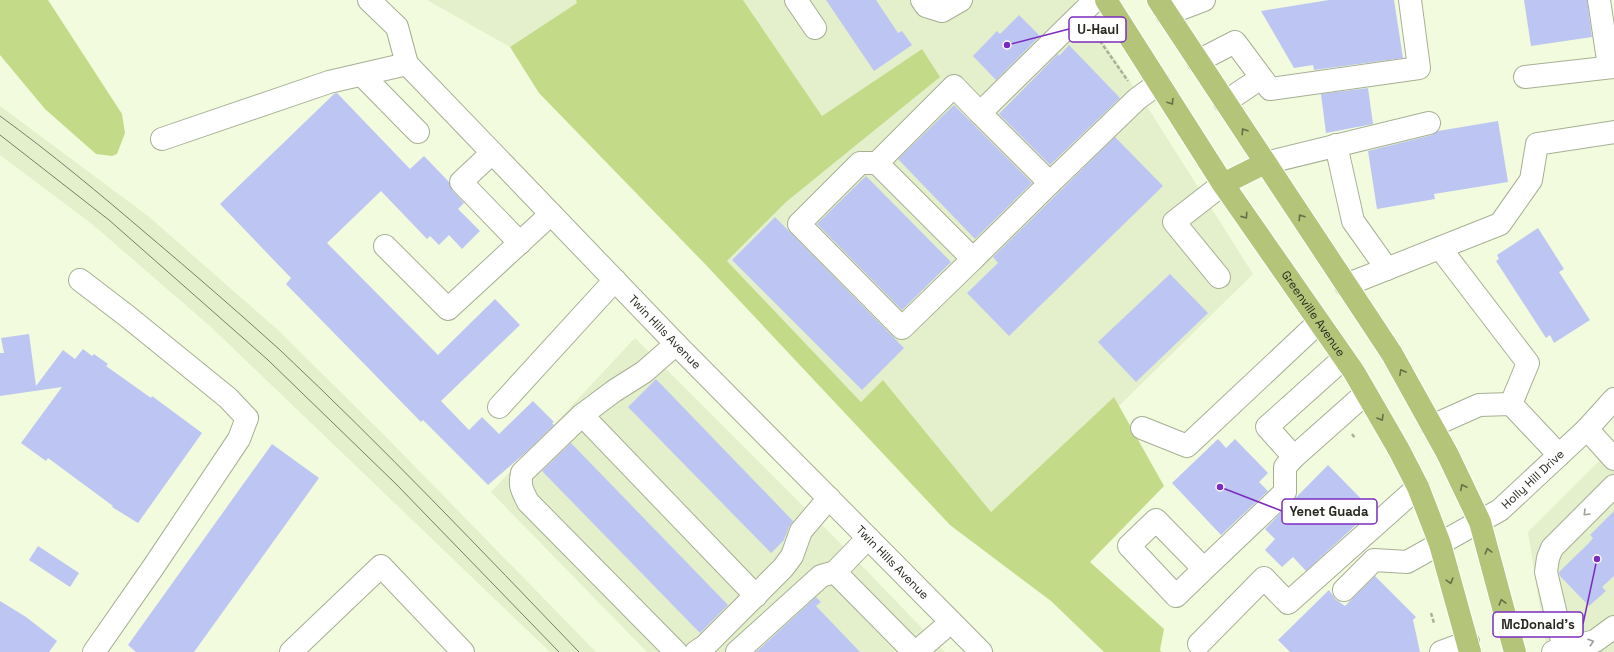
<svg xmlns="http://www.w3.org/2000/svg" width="1614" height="652" viewBox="0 0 1614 652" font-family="'Space Grotesk',sans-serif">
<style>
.built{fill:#e4f0cc}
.green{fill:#c3db89}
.building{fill:#bdc5f3}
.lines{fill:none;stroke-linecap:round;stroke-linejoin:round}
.minor-casing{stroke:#a6af94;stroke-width:24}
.major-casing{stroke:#fff;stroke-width:24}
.path{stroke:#a9b09a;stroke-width:2.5;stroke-dasharray:4 2;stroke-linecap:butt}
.minor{stroke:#fff;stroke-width:22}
.major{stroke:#b4c57a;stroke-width:22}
.tram{stroke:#787e6b;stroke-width:1}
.oneway{stroke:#666f47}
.oneway2{stroke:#9d9f9a}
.labels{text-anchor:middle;stroke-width:4;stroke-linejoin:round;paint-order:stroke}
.street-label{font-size:12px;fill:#26291e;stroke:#fff}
.leader{fill:none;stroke:#7b2cbf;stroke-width:1.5}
.callout-dot{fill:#7b2cbf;stroke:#fff;stroke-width:1.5}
.callout{fill:#fff;stroke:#7b2cbf;stroke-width:1.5}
.callout-label{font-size:13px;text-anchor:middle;font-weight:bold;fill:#26291e}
</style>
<rect width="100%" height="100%" fill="#f2fbde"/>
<g class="built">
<polygon points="427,0 576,0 578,3 510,47"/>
<polygon points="743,0 1075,0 1148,108 1253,274 1119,406 1114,397 991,512 884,381 861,402 727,261 786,202 922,49 822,116"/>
<polygon points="0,106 148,216 279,331 389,440 596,652 550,652 211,327 92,224 0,155"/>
<polygon points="635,338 840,543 945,652 647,652 491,492"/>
<polygon points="1614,446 1614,652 1547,652 1528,532"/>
</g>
<g class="green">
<polygon points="0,0 48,0 122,114 125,133 117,154 112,156 96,154 45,109 0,55"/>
<polygon points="576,0 743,0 822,116 922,49 940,77 786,202 727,261 861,402 883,380 991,512 1114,397 1164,486 1090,562 1164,629 1160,650 1161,652 1104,652 1051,601 950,525 705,264 539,93 510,47 577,3"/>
</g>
<g class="building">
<polygon points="826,0 876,0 898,33 902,31 912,45 874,71"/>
<polygon points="1329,0 1394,0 1403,58 1314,70 1313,65 1294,68 1261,11"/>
<polygon points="1524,0 1587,0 1592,37 1531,46"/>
<polygon points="1019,15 1040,36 996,80 973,56 997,31 1000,34"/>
<polygon points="1069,45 1120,98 1050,165 999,114 1058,54 1059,56"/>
<polygon points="1368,88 1373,124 1326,133 1321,94"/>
<polygon points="337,93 410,169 424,156 449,182 452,190 464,203 458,209 480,231 462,249 449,235 439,245 430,236 427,239 381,191 327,243 438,355 495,299 520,325 441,401 469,430 482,417 499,434 533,401 554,422 552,423 554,425 525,453 488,485 423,420 421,422 286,284 291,278 220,204 334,94"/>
<polygon points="954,105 1032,183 975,239 898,159"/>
<polygon points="1498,121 1508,182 1434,194 1435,199 1377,209 1368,151 1432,135 1438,131"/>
<polygon points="1115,137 1163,186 1009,336 967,293 998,263 993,257"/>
<polygon points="866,176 951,262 902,310 817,224"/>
<polygon points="775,217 904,348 862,390 732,260"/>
<polygon points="1538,228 1564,269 1559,272 1590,320 1554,343 1550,335 1546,338 1496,261 1499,259 1497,255"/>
<polygon points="1170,274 1208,313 1136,382 1098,342"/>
<polygon points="29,334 36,386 63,350 75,359 83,349 92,356 94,354 108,364 106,366 151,398 152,396 202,433 138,523 112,507 113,506 48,458 46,461 21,443 62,387 0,396 0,353 4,353 1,338"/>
<polygon points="656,379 793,521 789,527 784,540 771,553 628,407"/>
<polygon points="1218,439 1226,448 1235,439 1268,473 1259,482 1268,491 1221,535 1172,483"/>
<polygon points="571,443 728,605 700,633 542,471"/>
<polygon points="272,444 319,478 194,652 136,652 128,645"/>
<polygon points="1328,465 1372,510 1306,571 1293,557 1282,567 1265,550 1275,539 1265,529"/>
<polygon points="1614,511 1614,576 1602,587 1606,591 1589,606 1560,576 1559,572 1589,543 1593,538 1590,535"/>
<polygon points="38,546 79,573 70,587 29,560"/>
<polygon points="1375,576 1416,617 1413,620 1420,652 1290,652 1278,640 1329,590 1335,599 1345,606"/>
<polygon points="816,597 821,602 816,606 860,652 756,652"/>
<polygon points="0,601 26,617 57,641 49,652 0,652"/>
</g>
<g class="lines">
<defs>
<g id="minor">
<path id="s1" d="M369 0 397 27 407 64 676 344 981 652"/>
<polyline points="796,0 815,28"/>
<polyline points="922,0 926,6 942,11 961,0"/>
<polyline points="1095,0 980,113 1050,183 1137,99 1159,83"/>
<polyline points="1599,0 1609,67"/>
<polyline points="1167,14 1204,0"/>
<polyline points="1198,61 1235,42 1270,89 1419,68 1410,0"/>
<polyline points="362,75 418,132"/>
<polyline points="1525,77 1614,67"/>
<polyline points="1225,102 1261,78"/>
<polyline points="980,113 954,86 877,163 973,259 1050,183"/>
<polyline points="162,139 329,82 407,64"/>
<polyline points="1336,145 1353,221 1387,269"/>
<polyline points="492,153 461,182 520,243"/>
<polyline points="877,163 860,163 799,224 902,328 973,259"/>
<polyline points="1265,163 1429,123"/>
<polyline points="385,246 448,309 551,214"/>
<polyline points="1440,248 1528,363 1511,404"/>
<polyline points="1219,277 1174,222 1223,184"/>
<polyline points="80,280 127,316 228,398 247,418 239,439 154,566 94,652"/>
<polyline points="1346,285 1500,224 1531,180 1537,144 1614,132"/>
<polyline points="1344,358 1267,427 1294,457 1366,393"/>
<polyline points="499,407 615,280"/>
<polyline points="582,415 756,596"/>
<polyline points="1432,426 1479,405 1511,404 1559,455"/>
<polyline points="1142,428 1187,446 1319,322"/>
<polyline points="1587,429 1614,459"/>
<polyline points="868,538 835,572 914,652"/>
<polyline points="1204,569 1176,596 1129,546 1156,520 1204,569 1285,492 1285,467 1294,457"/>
<path id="s2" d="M1344 590 1374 560 1407 562 1500 510 1587 429 1614 399"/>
<polyline points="1199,644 1264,578 1288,603 1418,487"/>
<polyline points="291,652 381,566 463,652"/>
<path d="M676 652 528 502C522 490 519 486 522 473L582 415 614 391 644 372 676 344"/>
<polyline points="696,652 705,646 783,568 792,556 801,531 829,498"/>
<polyline points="737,652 821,576 835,572"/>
<polyline points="916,652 951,622"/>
<polyline points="1441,652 1468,642"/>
<polyline points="1553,652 1595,641 1614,627"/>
<polyline points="1565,652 1564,649 1546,572 1548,558 1552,548 1614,486"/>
</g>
<g id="major">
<path id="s3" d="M1106 0 1223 184 1354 372 1399 450 1418 487 1440 544 1470 652"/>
<polyline points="1158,0 1392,354 1447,453 1480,522 1515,652"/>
<polyline points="1223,184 1265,163"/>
</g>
</defs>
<use href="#minor" class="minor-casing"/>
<use href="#major" class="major-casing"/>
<g class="path">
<polyline points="1093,31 1128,81"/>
<polyline points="1352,434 1355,438"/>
<polyline points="1431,613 1434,623"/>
</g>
<use href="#minor" class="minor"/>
<use href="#major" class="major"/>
<g class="tram">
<path d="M0 116C51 153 100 194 148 235 193 273 237 311 280 350 383 447 481 550 579 652"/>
<polyline points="0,135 109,220 268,360 396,484 559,652"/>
</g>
</g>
<defs><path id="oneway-chevron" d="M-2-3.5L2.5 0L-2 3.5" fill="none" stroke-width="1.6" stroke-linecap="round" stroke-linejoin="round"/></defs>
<g class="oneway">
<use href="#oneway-chevron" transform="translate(1171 102) rotate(58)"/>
<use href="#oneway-chevron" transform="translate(1244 131) rotate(-123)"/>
<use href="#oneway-chevron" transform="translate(1245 216) rotate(55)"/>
<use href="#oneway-chevron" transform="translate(1301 217) rotate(-124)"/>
<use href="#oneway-chevron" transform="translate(1402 372) rotate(-119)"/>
<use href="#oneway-chevron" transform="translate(1381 418) rotate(60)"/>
<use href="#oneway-chevron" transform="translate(1463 487) rotate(-116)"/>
<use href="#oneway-chevron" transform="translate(1488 551) rotate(-105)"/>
<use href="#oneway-chevron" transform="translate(1450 581) rotate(74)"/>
<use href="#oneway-chevron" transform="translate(1502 602) rotate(-105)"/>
</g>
<g class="oneway2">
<use href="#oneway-chevron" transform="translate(1586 513) rotate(135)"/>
<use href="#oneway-chevron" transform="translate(1591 642) rotate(-18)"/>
</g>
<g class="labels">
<g class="street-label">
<text dy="4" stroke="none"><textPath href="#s3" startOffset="376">Greenville Avenue</textPath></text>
<text dy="4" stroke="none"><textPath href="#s1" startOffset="449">Twin Hills Avenue</textPath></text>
<text dy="4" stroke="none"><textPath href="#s2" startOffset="227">Holly Hill Drive</textPath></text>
<text dy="4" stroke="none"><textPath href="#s1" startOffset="773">Twin Hills Avenue</textPath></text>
</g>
</g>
<path class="leader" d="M1007 45L1069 29M1220 487L1282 511M1597 559L1583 624"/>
<g class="callout-dot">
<circle cx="1007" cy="45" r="4"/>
<circle cx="1220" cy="487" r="4"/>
<circle cx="1597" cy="559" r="4"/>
</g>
<g class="callout">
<rect x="1069" y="17" width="57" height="25" rx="4"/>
<rect x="1282" y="499" width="95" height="25" rx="4"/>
<rect x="1493" y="612" width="90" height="25" rx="4"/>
</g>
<g class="callout-label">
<text x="1098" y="34">U-Haul</text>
<text x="1329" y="516">Yenet Guada</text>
<text x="1538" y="629">McDonald's</text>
</g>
</svg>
